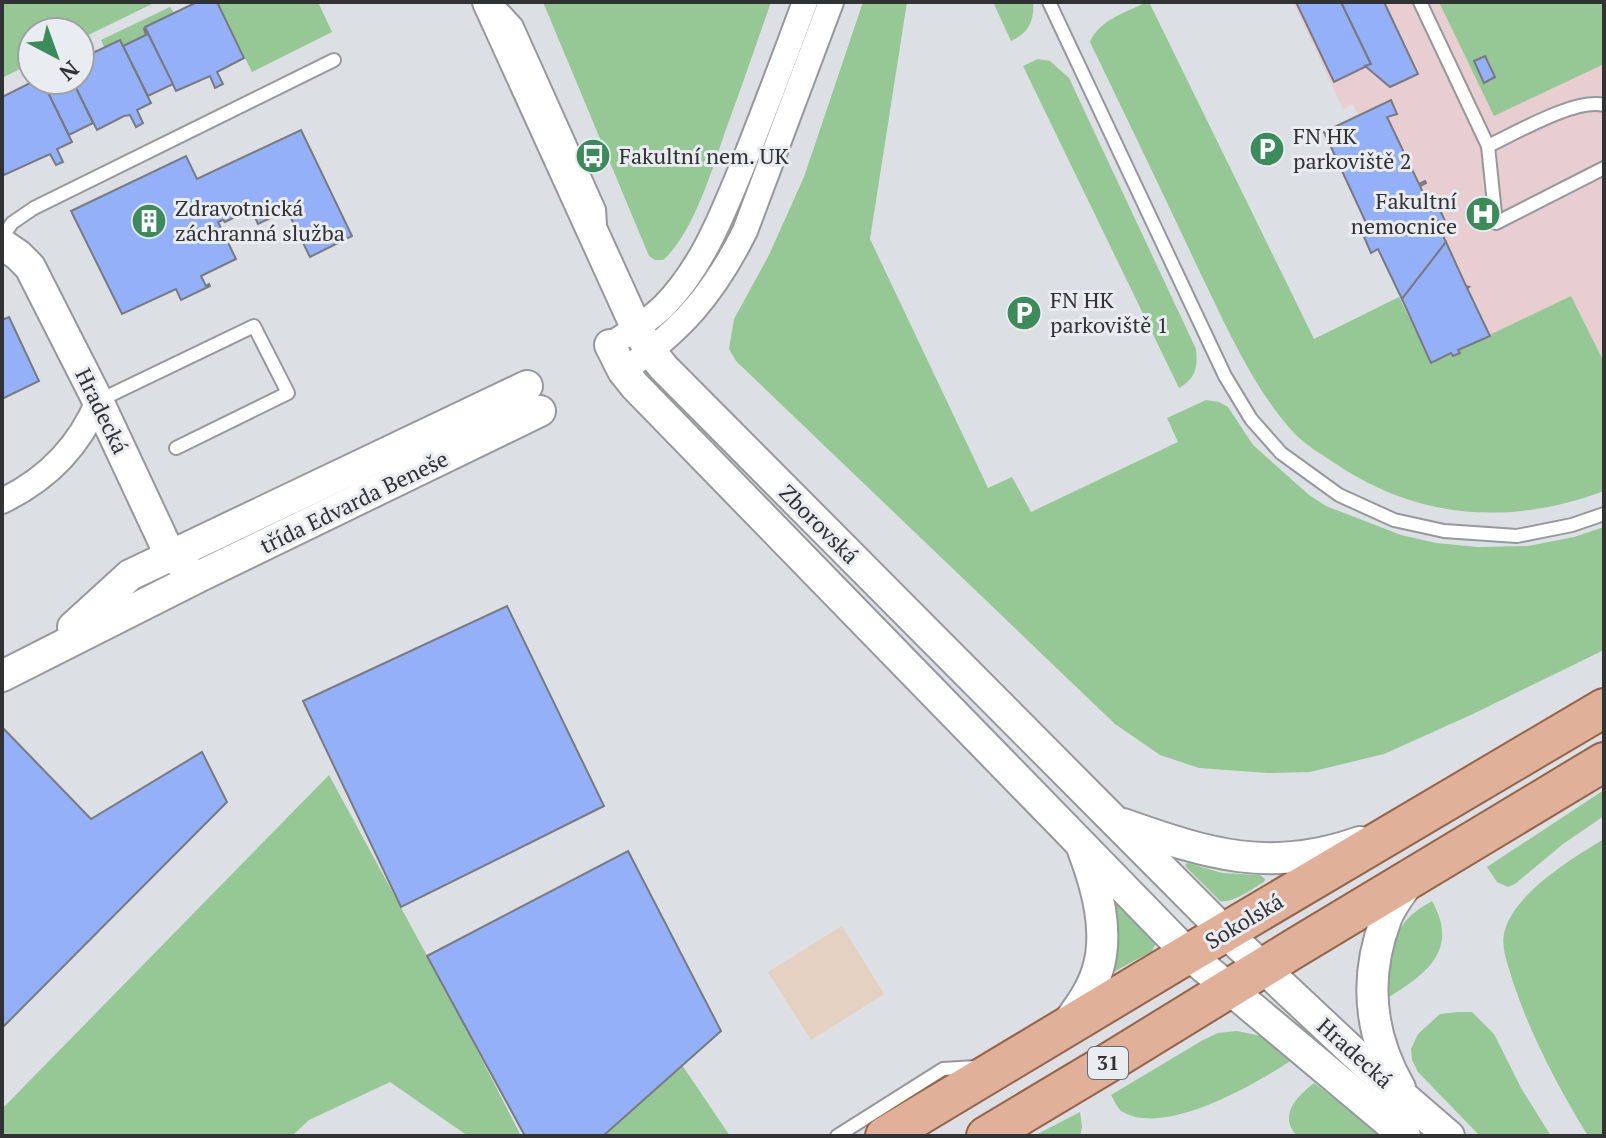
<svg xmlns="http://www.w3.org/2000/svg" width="1606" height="1138" viewBox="0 0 1606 1138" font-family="'PT Serif',serif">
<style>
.industrial{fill:#e4d1c1}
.medical{fill:#e8cdd1}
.green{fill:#95c894}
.building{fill:#93b0f8;stroke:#787a7f;stroke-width:2}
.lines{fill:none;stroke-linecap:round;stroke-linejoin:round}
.service-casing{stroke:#96989d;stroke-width:16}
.minor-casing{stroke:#96989d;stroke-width:28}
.tertiary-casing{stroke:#96989d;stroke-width:34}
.primary-casing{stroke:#956348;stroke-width:42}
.service{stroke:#fff;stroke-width:12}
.minor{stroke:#fff;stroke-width:24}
.tertiary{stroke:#fff;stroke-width:30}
.primary{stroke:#e0b198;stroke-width:38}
.labels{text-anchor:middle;stroke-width:6;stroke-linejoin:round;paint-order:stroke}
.shield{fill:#e9ecf1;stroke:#686a6d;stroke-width:2}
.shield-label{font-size:20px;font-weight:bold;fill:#313234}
.poi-label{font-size:22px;fill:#313234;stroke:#e9ecf1;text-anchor:start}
.street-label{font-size:22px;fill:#313234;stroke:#e9ecf1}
</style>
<rect width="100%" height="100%" fill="#dcdfe4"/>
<polygon class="industrial" points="842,926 884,994 811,1040 768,972"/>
<polygon class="medical" points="1293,2 1604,2 1604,362 1571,297 1459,349 1460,353 1431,363 1324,131 1358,114 1353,104 1343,109"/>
<g class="green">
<polygon points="2,2 156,2 80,39 80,32 32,32 32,63 2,78"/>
<polygon points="217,2 318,2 332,32 252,72"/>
<path d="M543 2H771C756 45 741 89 725 132 712 170 693 234 663 260H655L649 256Z"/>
<polygon points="863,2 907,2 870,239 988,488 1012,477 1031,512 1178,442 1167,418 1206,400 1219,402 1228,407 1253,445 1309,495 1326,506 1401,535 1436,543 1478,547 1528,546 1574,537 1604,527 1604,650 1473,714 1384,754 1310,772 1268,773 1199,768 1160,755 1115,724 736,361 729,349 734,319 768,257 804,177"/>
<path d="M993 2H1033C1035 20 1028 34 1011 41Z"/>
<path d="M1147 2H1149L1314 339 1399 297 1432 363 1451 353 1453 356 1459 353 1458 350 1571 296 1604 362V491C1510 526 1417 520 1333 462 1320 453 1305 445 1294 433 1251 386 1225 323 1197 266 1162 191 1126 117 1090 42 1100 19 1127 12 1147 2Z"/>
<polygon points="1439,2 1604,2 1604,64 1494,116"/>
<polygon points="170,7 174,13 145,27 144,29 146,35 123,46 120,40 104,47 101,40"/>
<path d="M1038 59 1050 61 1069 78 1196 349C1198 366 1196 379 1179 388L1023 66Z"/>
<polygon points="329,775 457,1011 521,1136 468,1136 390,1082 309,1120 292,1136 2,1136 2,1109"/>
<polygon points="1604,790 1604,816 1563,844 1515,884 1508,887 1497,882 1487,867"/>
<path d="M1604 839V1136H1588C1558 1087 1531 1036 1513 982 1509 968 1501 949 1504 934 1511 895 1573 858 1604 839Z"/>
<path d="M1188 863 1222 873 1260 875 1265 879 1264 882C1251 889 1235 903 1220 901L1187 868 1185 864Z"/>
<polygon points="1113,901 1116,902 1153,938 1156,943 1152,951 1112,973 1110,972 1119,932"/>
<path d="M1432 901C1459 949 1428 973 1389 997 1389 975 1389 945 1402 926 1409 915 1420 908 1432 901Z"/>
<polygon points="1458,1012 1472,1012 1494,1034 1521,1088 1551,1136 1480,1136 1418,1072 1412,1060 1411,1049 1418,1034 1440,1014"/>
<path d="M1237 1031 1265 1037 1292 1060C1255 1084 1164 1138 1121 1111 1117 1107 1114 1100 1111 1095L1203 1040 1218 1033Z"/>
<polygon points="682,1065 730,1136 603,1136"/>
<path d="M1314 1083 1383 1136H1297C1278 1116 1296 1097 1314 1083Z"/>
<polygon points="1080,1112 1082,1127 1080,1136 1034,1136"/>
</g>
<g class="building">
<polygon points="197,2 217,2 244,58 217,72 223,84 215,88 210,76 176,91 145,27"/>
<polygon points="1296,2 1341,2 1371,64 1334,82"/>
<polygon points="1341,2 1384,2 1418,74 1390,87 1365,66 1371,64"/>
<polygon points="145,28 173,84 148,96 123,46 146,35 144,29"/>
<polygon points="120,40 151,103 137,110 143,123 136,127 130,115 124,116 97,130 72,80 80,80 80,59"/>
<polygon points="1485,56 1495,77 1484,83 1474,61"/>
<polygon points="36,80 42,80 72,142 57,149 63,162 56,165 50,154 4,175 2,171 2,97"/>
<polygon points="42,80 45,84 54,80 72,80 93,123 69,135"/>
<polygon points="1391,100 1397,114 1387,117 1419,184 1425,181 1426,183 1420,186 1431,211 1439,208 1447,225 1441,228 1438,221 1437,222 1446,242 1402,299 1378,249 1371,253 1361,230 1368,227 1324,132"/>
<polygon points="301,130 352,236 310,257 287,210 258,224 251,209 225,222 223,220 218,222 236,259 201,276 206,286 209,284 210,286 181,300 176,289 122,314 71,211 186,156 197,179"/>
<polygon points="1446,242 1466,286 1469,287 1467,288 1490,336 1458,350 1460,353 1453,356 1451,353 1431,363 1402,299"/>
<polygon points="9,317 39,381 2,399 2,320"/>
<polygon points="507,606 604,806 401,907 303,701"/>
<polygon points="2,727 91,819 202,752 227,802 2,1028"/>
<polygon points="628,851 721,1031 603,1136 525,1136 427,956"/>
</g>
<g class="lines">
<defs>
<g id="service">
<polyline points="1049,2 1225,376 1251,419 1281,453 1339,495 1394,520 1444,531 1517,536 1572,525 1604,514"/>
<polyline points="1420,2 1488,146 1496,223 1604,168"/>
<polyline points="503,10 516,24 599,209 600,225"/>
<path d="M1488 146C1516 133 1575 98 1604 105"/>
<polyline points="2,238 12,223 34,208 334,60"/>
<polyline points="98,401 254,326 288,393 176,448"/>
<polyline points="837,1136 943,1069 976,1067"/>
</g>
<g id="minor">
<path d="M610 345C628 333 649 321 664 306 703 266 723 213 744 162 765 109 785 56 805 2"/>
<path d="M623 371C681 331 713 295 745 231L831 2"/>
<path d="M2 501C46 480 79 447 98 401"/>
</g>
<g id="tertiary">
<polyline points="488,2 636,327 651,352 664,368 1225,932 1368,1066 1449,1136"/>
<polyline points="2,244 18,255 30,267 98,401 170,555 185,566"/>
<polyline points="610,345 623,371 635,386 1188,954 1405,1136"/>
<polyline points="73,627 130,575 527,386"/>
<polyline points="2,676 200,576 540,411"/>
<path d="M1123 824C1208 854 1270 874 1360 842"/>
<path d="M1066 1026C1077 1009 1091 992 1097 972 1110 933 1097 887 1083 850"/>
<path d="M1400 1088C1369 1034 1364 977 1386 919 1391 905 1401 893 1409 882"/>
</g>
<g id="primary">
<polyline points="885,1136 1188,954 1604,708"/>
<polyline points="986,1136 1108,1063 1295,948 1604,762"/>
</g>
</defs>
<use href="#service" class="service-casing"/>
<use href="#minor" class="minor-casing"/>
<use href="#tertiary" class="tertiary-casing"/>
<use href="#primary" class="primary-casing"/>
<use href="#service" class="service"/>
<use href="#minor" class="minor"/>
<use href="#tertiary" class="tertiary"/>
<use href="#primary" class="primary"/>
</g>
<defs>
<symbol id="parking-disc" viewBox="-11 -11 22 22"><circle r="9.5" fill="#3b8b5b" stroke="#e9ecf1"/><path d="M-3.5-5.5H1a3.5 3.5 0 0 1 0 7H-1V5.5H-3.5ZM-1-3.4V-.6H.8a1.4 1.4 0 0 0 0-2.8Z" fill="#fff"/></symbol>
<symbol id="bus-disc" viewBox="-11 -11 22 22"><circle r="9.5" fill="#3b8b5b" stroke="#e9ecf1"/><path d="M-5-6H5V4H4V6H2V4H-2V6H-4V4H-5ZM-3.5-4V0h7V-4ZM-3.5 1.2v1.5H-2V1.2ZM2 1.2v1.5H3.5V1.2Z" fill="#fff"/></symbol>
<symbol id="hospital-disc" viewBox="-11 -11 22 22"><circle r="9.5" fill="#3b8b5b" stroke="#e9ecf1"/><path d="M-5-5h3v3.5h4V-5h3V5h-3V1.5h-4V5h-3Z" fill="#fff"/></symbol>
<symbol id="building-disc" viewBox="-11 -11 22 22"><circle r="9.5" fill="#3b8b5b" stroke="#e9ecf1"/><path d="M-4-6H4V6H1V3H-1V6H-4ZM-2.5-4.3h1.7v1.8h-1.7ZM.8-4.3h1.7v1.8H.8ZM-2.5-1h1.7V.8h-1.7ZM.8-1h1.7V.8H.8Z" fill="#fff"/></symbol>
</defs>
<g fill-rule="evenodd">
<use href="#parking-disc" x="1247" y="129" width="40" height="40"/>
<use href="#bus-disc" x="573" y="136" width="40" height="40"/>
<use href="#hospital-disc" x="1463" y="194" width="40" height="40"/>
<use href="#building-disc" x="129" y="201" width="40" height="40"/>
<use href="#parking-disc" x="1004" y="293" width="40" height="40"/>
</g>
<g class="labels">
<rect class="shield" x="1088" y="1047" width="40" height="32" rx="6"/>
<g class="shield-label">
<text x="1108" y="1070">31</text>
</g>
<g class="poi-label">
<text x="1293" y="144">FN HK<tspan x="1293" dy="25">parkoviště 2</tspan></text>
<text x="619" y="164">Fakultní nem. UK</text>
<text x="1457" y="209" text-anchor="end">Fakultní<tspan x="1457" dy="25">nemocnice</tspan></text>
<text x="175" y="216">Zdravotnická<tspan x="175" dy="25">záchranná služba</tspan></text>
<text x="1050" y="308">FN HK<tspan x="1050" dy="25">parkoviště 1</tspan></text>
</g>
<g class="street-label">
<text transform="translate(102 411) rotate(64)" y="8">Hradecká</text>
<text transform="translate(354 502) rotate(-26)" y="8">třída Edvarda Beneše</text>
<text transform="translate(819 524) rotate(45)" y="8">Zborovská</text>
<text transform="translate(1244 921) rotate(-31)" y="8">Sokolská</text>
<text transform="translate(1355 1053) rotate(42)" y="8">Hradecká</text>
</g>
</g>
<rect width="1606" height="1138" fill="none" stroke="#313234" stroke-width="8"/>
<g transform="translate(56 56) rotate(139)"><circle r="38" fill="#e9ecf1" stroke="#9fa2a5" stroke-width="2"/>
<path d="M0-6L14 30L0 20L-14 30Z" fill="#3b8b5b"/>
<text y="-12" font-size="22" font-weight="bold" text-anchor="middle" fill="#313234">N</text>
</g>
</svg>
